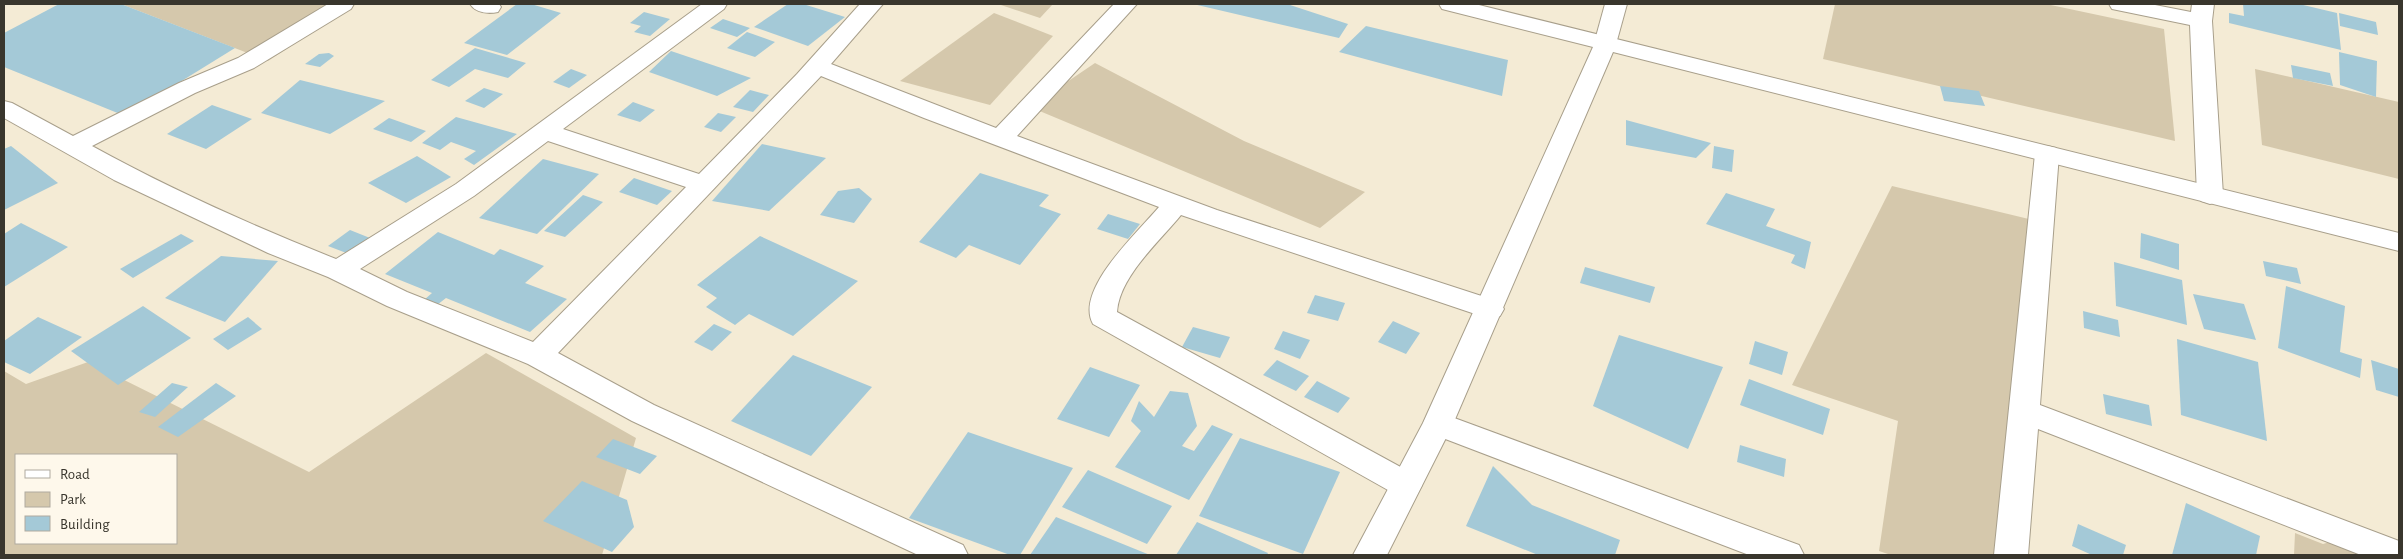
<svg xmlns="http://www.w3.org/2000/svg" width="2403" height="559" viewBox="0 0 2403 559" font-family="'Alegreya Sans',sans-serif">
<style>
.green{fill:#d5c8ac;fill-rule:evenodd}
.building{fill:#a4c9d7}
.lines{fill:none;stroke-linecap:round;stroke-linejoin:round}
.street-casing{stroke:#a89f8b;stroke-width:2}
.secondary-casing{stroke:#a89f8b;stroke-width:2}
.street{fill:#fff;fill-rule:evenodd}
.secondary{fill:#fff;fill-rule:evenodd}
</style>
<rect width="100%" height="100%" fill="#f4ebd5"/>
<g class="green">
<polygon points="121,4 356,4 268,61"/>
<polygon points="998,4 1053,4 1040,18"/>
<polygon points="1835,4 2046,4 2164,29 2175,141 1823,59"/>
<polygon points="994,13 1053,36 990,105 900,81"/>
<polygon points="1095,63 1244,141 1365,192 1320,228 1030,107"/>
<polygon points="2255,69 2399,102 2399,179 2262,145"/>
<polygon points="1892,186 2037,221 1995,555 1891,555 1879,551 1898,421 1792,385"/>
<path d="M486 353 636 438 602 555H4V371L26 384 88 362 309 472ZM16 455H176V543H16Z"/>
<polygon points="2295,533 2323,544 2333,541 2369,550 2371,555 2294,555"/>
</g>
<g class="building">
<polygon points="59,4 121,4 235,48 125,116 4,67 4,33"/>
<polygon points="517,4 531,4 561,13 507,55 464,43"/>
<polygon points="788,4 803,4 845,17 808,46 754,27"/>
<polygon points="1193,4 1287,4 1348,24 1339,38"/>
<polygon points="2243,4 2299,4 2337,13 2341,50 2229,23 2229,13 2244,16"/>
<polygon points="644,12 670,19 650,36 634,32 641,26 630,23"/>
<polygon points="2339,13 2376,22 2378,35 2340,26"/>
<polygon points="723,19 750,28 737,37 710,28"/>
<polygon points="1366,26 1508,60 1502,96 1339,52"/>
<polygon points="747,32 775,42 755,57 727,48"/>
<polygon points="475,48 526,63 508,78 475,69 449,87 431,80"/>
<polygon points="671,51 751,78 717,96 649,72"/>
<polygon points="2339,52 2377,61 2376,97 2340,85"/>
<polygon points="329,53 334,56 320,67 305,64 319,54"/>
<polygon points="2291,65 2330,73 2333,86 2293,78"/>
<polygon points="571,69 587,75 569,88 553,82"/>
<polygon points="300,80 385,101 330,134 261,113"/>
<polygon points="1940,86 1979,91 1985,106 1944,101"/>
<polygon points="484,88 503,94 484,108 465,101"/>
<polygon points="750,90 769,95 753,112 733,107"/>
<polygon points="633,102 655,110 640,122 617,115"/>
<polygon points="212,105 252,119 206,149 167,134"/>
<polygon points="718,113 736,117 721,132 704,127"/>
<polygon points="456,117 517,134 474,165 464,159 476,151 451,142 440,150 422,143"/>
<polygon points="389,118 426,131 411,142 373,129"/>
<polygon points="1626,120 1711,143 1696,158 1626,145"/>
<polygon points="762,144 826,158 769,211 712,201"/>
<polygon points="11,146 58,183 4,210 4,149"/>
<polygon points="1714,146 1734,150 1732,172 1712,168"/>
<polygon points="417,156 451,177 406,203 368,183"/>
<polygon points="543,159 599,174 537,234 479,218"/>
<polygon points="980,173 1049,195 1039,206 1061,214 1020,265 969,245 956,258 919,242"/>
<polygon points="634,178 672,191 657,205 619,192"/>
<polygon points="859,188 872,199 854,223 820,215 838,191"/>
<polygon points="1726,193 1775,209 1766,226 1811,242 1805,269 1791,263 1795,255 1706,224"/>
<polygon points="583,195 603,202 565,237 544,231"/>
<polygon points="1108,214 1140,224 1128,239 1097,229"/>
<polygon points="21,223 68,247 4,287 4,234"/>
<polygon points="350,230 370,238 349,254 328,246"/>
<polygon points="438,232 494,255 500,249 544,266 525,283 567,299 530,332 446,298 437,305 424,300 432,293 385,274"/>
<polygon points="2141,233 2179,244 2179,270 2140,258"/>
<polygon points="181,234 194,241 133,278 120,269"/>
<polygon points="760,236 858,281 793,336 749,314 735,325 706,307 717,298 697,285"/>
<polygon points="221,256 278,261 225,322 165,298"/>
<polygon points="2263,261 2297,268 2301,284 2266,276"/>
<polygon points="2114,262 2182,280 2187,325 2116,306"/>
<polygon points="1585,267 1655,287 1650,303 1580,283"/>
<polygon points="2286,286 2345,306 2340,352 2362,359 2360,378 2278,348"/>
<polygon points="2193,294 2244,304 2256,340 2204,329"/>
<polygon points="1315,295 1345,303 1338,321 1307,313"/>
<polygon points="143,306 191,338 118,385 71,351"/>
<polygon points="2083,311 2118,320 2120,337 2084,328"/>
<polygon points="38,317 82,337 30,374 4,362 4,341"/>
<polygon points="248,317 262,329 228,350 213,339"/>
<polygon points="1393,321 1420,333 1406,354 1378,342"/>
<polygon points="714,324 732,332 712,351 694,342"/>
<polygon points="1193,327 1230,337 1220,358 1182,347"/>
<polygon points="1283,331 1310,340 1300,359 1274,349"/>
<polygon points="1619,335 1723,367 1688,449 1593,406"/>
<polygon points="2177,339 2258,362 2267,441 2181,415"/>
<polygon points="1755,341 1788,352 1782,375 1749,364"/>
<polygon points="793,355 872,387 811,456 731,421"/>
<polygon points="1277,360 1309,376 1296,391 1263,375"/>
<polygon points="2371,360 2399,369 2399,397 2376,390"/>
<polygon points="1090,367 1140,385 1109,437 1057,419"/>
<polygon points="1749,379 1830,409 1823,435 1740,405"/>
<polygon points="1317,381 1350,398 1338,413 1304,397"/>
<polygon points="172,383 188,387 155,417 139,412"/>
<polygon points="216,383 236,396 178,437 158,427"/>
<polygon points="1170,391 1188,393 1197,426 1182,446 1194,451 1212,425 1233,434 1189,500 1115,467 1141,431 1131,421 1139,401 1154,417"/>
<polygon points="2103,394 2149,405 2152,426 2106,414"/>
<polygon points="968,432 1073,468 1020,555 1010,555 909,518"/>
<polygon points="1240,438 1340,472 1303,554 1199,516"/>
<polygon points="613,439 657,456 640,474 596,457"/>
<polygon points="1740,445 1786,459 1784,477 1737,462"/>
<polygon points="1493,466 1532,505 1620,540 1615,555 1538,555 1466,526"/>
<polygon points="1088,470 1172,506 1147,544 1062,507"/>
<polygon points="582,481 627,500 634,527 612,552 543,521"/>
<polygon points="2186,503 2260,536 2256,555 2172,555"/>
<polygon points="1056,517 1150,555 1030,555"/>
<polygon points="1197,522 1268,553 1267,555 1176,555"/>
<polygon points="2078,524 2126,545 2123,555 2092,555 2072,546"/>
</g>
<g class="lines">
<defs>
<g id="street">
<path d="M328 4H354L351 9 254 68 195 93 92 146C170 189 253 226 336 259L456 184 702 4H727L724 9 563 129 699 174 797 74 860 4H883L831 64 996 128 1114 4H1137L1017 136 1217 210 1500 302 1504 309 1500 316 1490 319 1181 215C1159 242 1119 277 1117 312L1417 476 1422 485 1417 494 1406 498 1395 494 1093 324C1074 290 1138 232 1159 207L924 118 821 76 558 353 654 405 963 545 968 555H918L632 421 528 364 387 306 328 277 268 253 114 180 4 118V101L12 103 73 136 179 83 238 58ZM548 141 686 187 533 342 407 292 360 269 474 196Z"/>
<path d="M470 4H499L501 7 498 12C488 14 476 13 470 4Z"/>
<polygon points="1605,4 1627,4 1616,44 1613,49 1605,51 1597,49 1594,44"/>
<polygon points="2109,4 2150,4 2191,12 2192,4 2214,4 2212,21 2223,195 2219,201 2210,204 2201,201 2197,195 2190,25 2112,9"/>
<polygon points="2047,146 2056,148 2059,154 2040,405 2399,541 2399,555 2361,555 2038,429 2028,555 1994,555 2035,154 2038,148"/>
<polygon points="1438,412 1799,545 1804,555 1749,555 1427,432 1423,424 1427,416"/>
</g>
<polygon id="secondary" points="1439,4 1475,4 2399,233 2399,251 1613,52 1453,424 1387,555 1353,555 1423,423 1593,47 1442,9"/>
</defs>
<use href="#street" class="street-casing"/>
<use href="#secondary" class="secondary-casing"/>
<use href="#street" class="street"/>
<use href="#secondary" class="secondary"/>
</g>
<rect width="2403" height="559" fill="none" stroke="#39362d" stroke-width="10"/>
<rect x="15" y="454" width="162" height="90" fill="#fef8eb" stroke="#afaa9f"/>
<rect x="25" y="470" width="25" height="8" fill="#ffffff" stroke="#afaa9f"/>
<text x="60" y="479" font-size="15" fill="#39362d">Road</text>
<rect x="25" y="492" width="25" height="15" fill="#d5c8ac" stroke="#afaa9f"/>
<text x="60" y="504" font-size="15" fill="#39362d">Park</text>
<rect x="25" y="516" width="25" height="15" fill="#a4c9d7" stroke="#afaa9f"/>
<text x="60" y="529" font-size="15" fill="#39362d">Building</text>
</svg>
